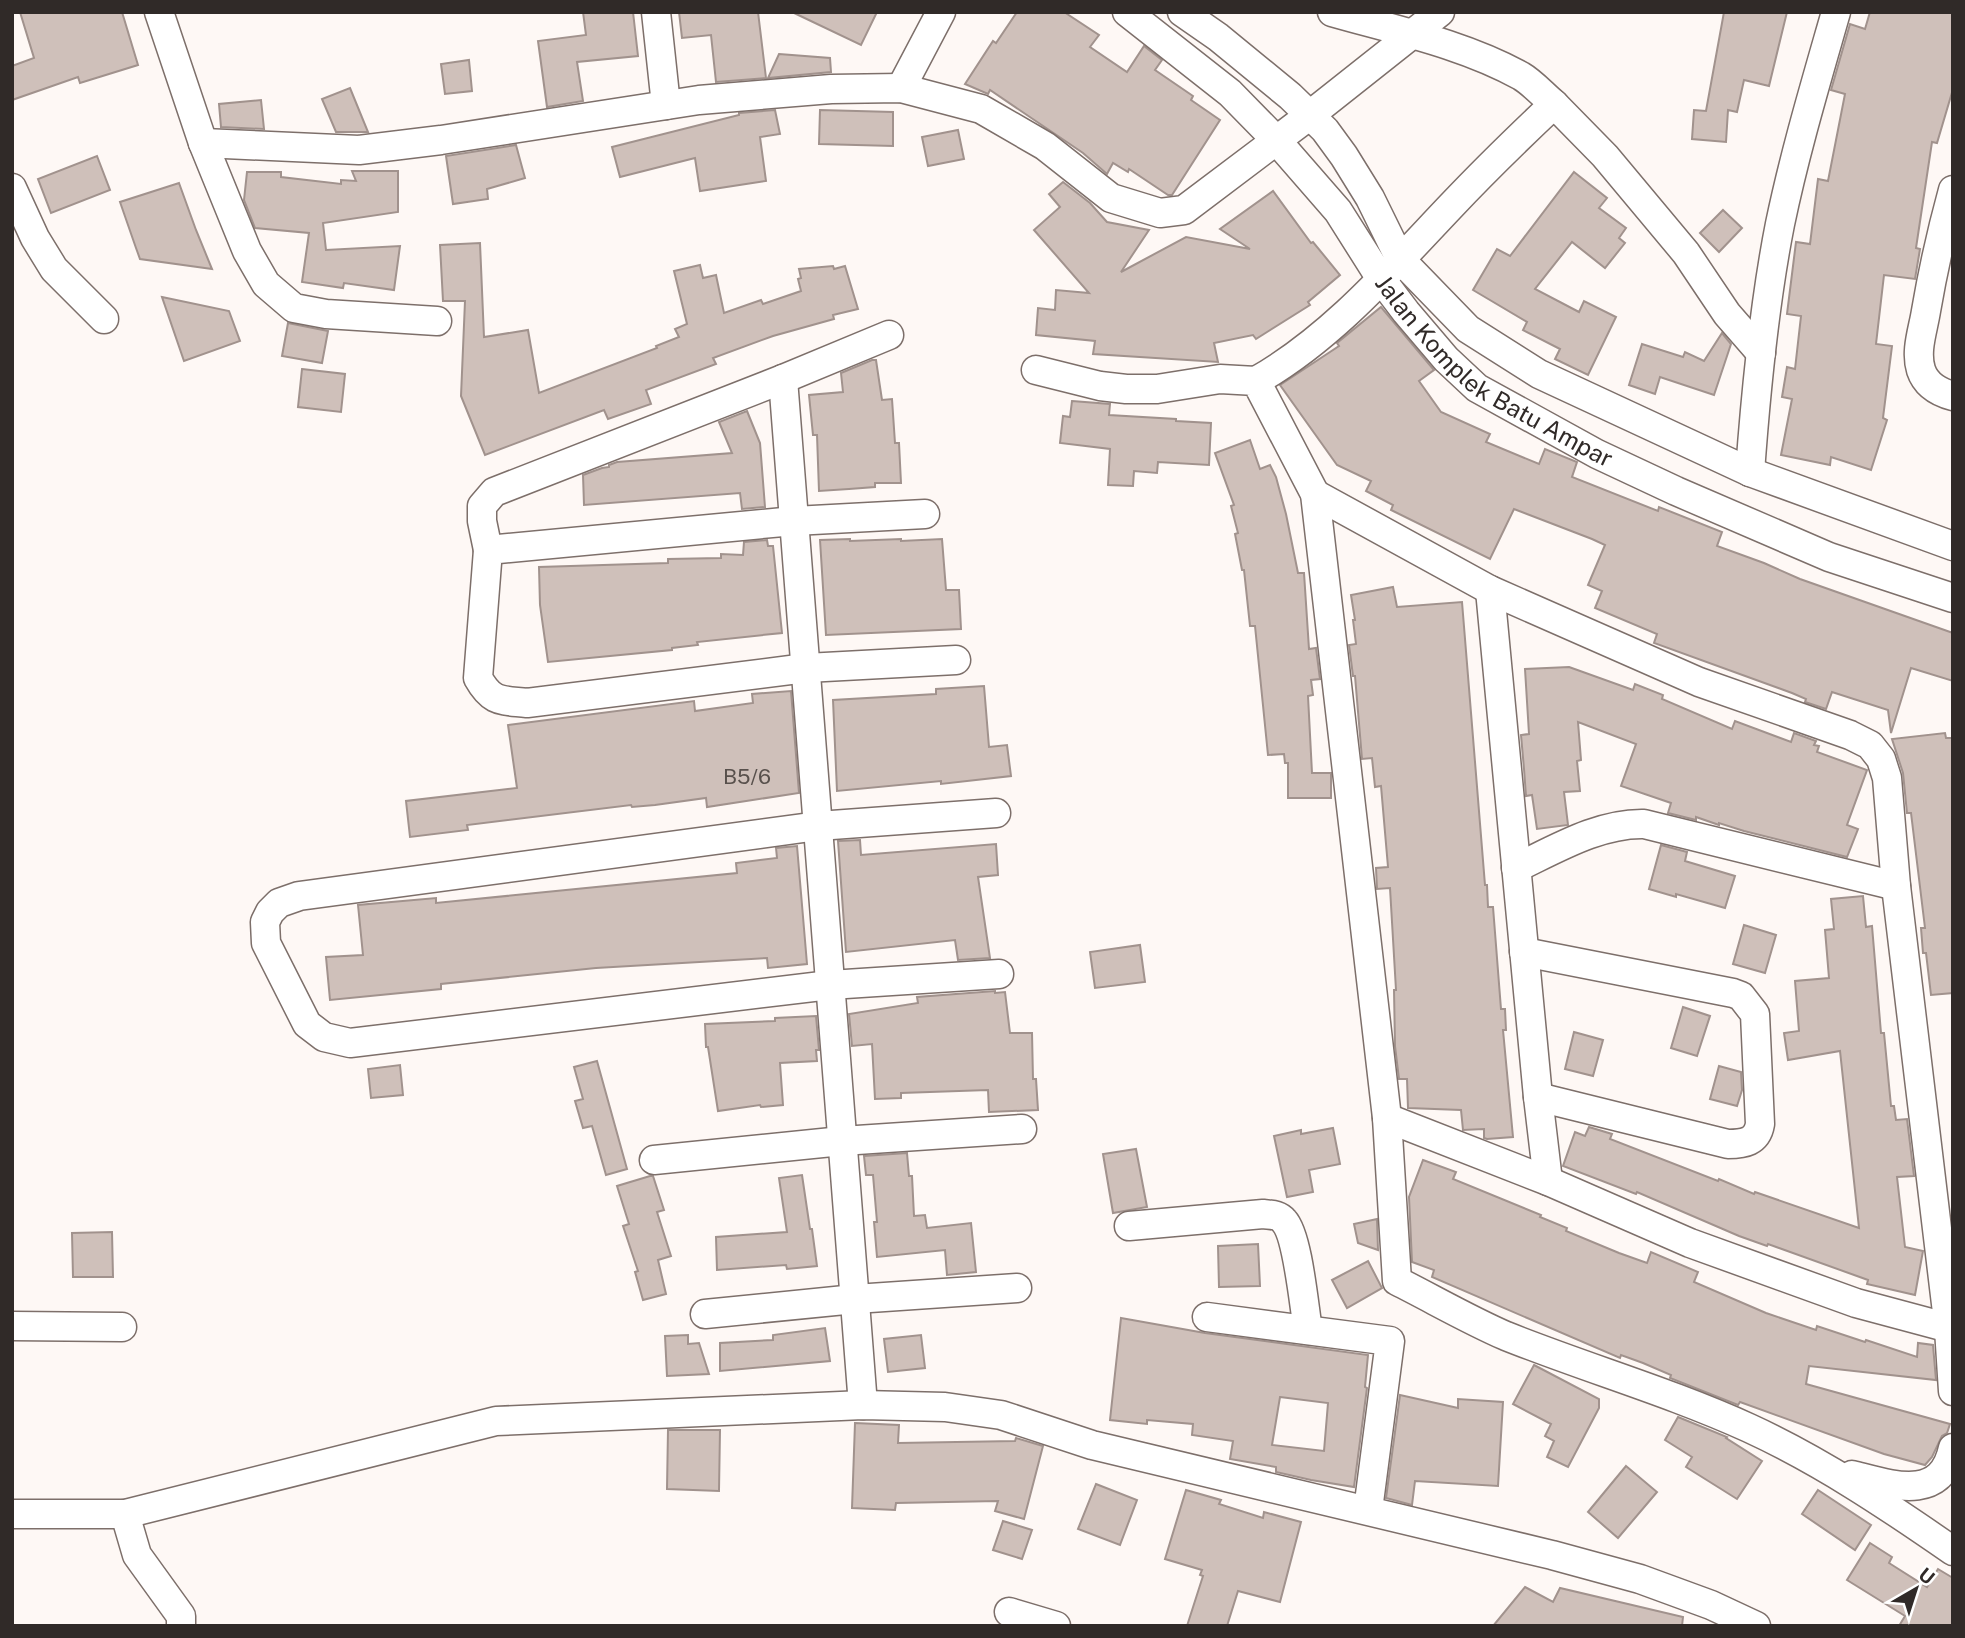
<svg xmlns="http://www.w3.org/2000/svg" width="1965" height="1638" viewBox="0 0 1965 1638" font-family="'Public Sans',sans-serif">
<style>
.building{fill:#cfc0ba;stroke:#a1928d;stroke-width:2;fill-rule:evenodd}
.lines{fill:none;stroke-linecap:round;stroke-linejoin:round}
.street-casing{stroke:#7d6f6a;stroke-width:31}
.street{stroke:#fff;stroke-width:28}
.labels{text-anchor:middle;stroke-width:5;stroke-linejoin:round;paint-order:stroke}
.number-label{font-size:21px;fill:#58504c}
.street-label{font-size:24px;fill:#302a28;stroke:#fff}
</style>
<rect width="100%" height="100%" fill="#fef8f5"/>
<g class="building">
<polygon points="20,12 122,12 138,65 80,83 78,77 12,100 12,66 34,58"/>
<polygon points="583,12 633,12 638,56 577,62 583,101 547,107 538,41 586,35"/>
<polygon points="679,12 758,12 766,78 716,82 711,35 682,38"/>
<polygon points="792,12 877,12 861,45"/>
<polygon points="1017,12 1064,12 1099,35 1090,47 1127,72 1144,46 1162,60 1155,70 1193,96 1191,100 1220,120 1172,195 1168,195 1129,169 1128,172 1113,163 1107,174 1083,153 990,90 988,94 965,84 993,41 996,43"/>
<polygon points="1724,12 1787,12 1769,86 1744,80 1737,112 1728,110 1726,142 1692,139 1694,110 1706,111"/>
<polygon points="1870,12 1953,12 1953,89 1937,143 1932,142 1916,248 1920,249 1915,279 1884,275 1876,344 1892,346 1883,418 1887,420 1871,470 1831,457 1830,465 1781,455 1792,399 1782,397 1787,367 1795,369 1801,316 1787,314 1796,242 1810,244 1818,179 1828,181 1845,94 1831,90 1850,24 1865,29"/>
<polygon points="779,54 830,58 831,72 768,78"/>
<polygon points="469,60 472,91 445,94 441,64"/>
<polygon points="350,88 368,132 336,132 322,99"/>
<polygon points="261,100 264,129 221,127 219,104"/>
<polygon points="775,110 780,134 760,137 766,181 700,191 695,158 620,177 612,147 739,115 739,113"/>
<polygon points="820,110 893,112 893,146 819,144"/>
<polygon points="958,130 964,159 928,166 922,137"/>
<polygon points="516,145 525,178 487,189 488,199 453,204 446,156"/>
<polygon points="97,156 110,190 51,213 38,179"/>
<polygon points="352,171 398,171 398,212 323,223 326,250 400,246 394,290 344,283 343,288 302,282 309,233 255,228 244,200 247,172 281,172 281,177 341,184 341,180 356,181"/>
<polygon points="1574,172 1607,198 1599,208 1626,228 1619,238 1625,243 1605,268 1572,242 1535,289 1579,312 1584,301 1616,317 1588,375 1555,359 1560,349 1523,330 1527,322 1473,290 1497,249 1510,256"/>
<polygon points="1063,182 1090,203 1107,222 1149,230 1121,272 1186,237 1250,249 1220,229 1273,191 1311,243 1313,242 1340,275 1308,302 1310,305 1256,339 1253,335 1214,343 1218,362 1093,354 1095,341 1036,335 1038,308 1055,310 1056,290 1089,293 1034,230 1060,207 1049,194"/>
<polygon points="179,183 196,230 212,269 140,259 136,248 120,202"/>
<polygon points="1723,210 1742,228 1719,252 1700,233"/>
<polygon points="480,243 484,337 528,330 539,393 657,348 656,346 679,337 675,329 687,324 674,271 700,265 703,278 716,275 724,313 761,300 763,304 801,291 798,279 801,278 799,269 833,266 834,269 845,266 858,309 833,315 834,319 773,336 713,358 716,364 646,390 651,404 608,419 604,410 485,455 461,396 465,301 443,301 440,245"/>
<polygon points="162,297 229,311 240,341 184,361"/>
<polygon points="1381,307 1434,370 1419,381 1441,412 1490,434 1486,442 1539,464 1545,449 1577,462 1572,477 1658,511 1659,507 1722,532 1717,546 1764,563 1800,579 1953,633 1953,681 1911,668 1891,733 1888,710 1832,692 1826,709 1805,702 1806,699 1792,693 1654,643 1657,634 1595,608 1602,591 1588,585 1605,545 1592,539 1514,509 1490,559 1391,510 1393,505 1366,491 1371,481 1337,465 1280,385 1339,346 1337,343"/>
<polygon points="288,323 328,331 322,363 282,356"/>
<polygon points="1722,333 1731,344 1714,395 1660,377 1655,394 1629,385 1642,344 1683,357 1685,352 1704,361"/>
<polygon points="872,360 876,360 882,400 892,399 895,443 899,443 901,483 875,483 875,487 849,489 819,491 817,435 813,435 809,395 843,392 841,373"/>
<polygon points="302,369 345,374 341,412 298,407"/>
<polygon points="1072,401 1110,404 1109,415 1176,419 1176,421 1211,423 1209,465 1158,462 1157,473 1134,471 1133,486 1108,485 1110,449 1060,443 1063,416 1070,417"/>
<polygon points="747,411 760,443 765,507 742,509 740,493 584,505 583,475 602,468 609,467 609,465 617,462 732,453 719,422"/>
<polygon points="1250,440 1260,469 1270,465 1276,477 1286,514 1298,573 1304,573 1309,649 1316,648 1320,679 1311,680 1313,695 1308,696 1312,773 1331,773 1331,798 1288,798 1288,763 1285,763 1284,754 1268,755 1255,626 1250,626 1244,570 1242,570 1235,534 1238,533 1231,506 1234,505 1215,453"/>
<polygon points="850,539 850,541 901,539 901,541 942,539 946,590 959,590 961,629 826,635 820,540"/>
<polygon points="767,540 768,546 773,546 782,633 697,642 698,645 672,648 672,650 548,662 540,605 539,567 668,563 668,559 721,558 721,554 743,555 744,542"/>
<polygon points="1393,587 1397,607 1462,602 1485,885 1487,885 1488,907 1493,907 1501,1009 1505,1009 1506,1030 1503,1030 1513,1137 1487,1139 1484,1138 1484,1129 1463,1130 1461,1110 1408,1108 1407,1079 1399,1079 1395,1046 1394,990 1396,990 1390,888 1377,889 1376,868 1388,867 1381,786 1375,787 1372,758 1362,759 1355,676 1353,676 1349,645 1356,644 1353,620 1355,620 1351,595"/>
<polygon points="1569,667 1633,690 1635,684 1663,695 1662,699 1732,729 1735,721 1791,742 1794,733 1816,741 1814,745 1819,746 1817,752 1867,770 1847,825 1858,829 1847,857 1744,831 1719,823 1719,825 1696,817 1696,820 1668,813 1671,803 1621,786 1636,744 1578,722 1581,760 1577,761 1580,791 1564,792 1568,825 1537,829 1532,795 1526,796 1524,769 1521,735 1529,734 1525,669"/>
<polygon points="984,686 989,747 1007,745 1011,776 941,784 941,781 837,791 833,700 936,694 936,689"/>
<polygon points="791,691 799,793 707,807 706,798 655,805 632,807 631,805 467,825 468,830 410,837 406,801 517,788 508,725 694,701 695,711 753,703 752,694"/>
<polygon points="1945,733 1946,738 1953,738 1953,993 1931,995 1926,953 1923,953 1921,928 1925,928 1911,813 1907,813 1903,773 1892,739"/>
<polygon points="860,840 861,855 996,844 998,875 978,877 990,958 958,960 955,940 846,952 838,841"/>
<polygon points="1661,845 1687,852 1685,861 1735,876 1725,908 1676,894 1676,897 1649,889"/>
<polygon points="797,846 807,964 768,968 767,958 596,968 441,984 441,989 330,1000 326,957 363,955 358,905 436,898 436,903 737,873 736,863 777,858 776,848"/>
<polygon points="1863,896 1866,927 1872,926 1881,1033 1884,1033 1891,1106 1894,1106 1896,1120 1907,1119 1914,1176 1897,1177 1905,1247 1923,1251 1915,1295 1867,1284 1868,1280 1768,1244 1767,1246 1739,1236 1637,1192 1636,1194 1563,1166 1575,1132 1585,1136 1589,1127 1612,1134 1610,1139 1718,1181 1719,1179 1754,1194 1755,1192 1859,1228 1840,1051 1788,1060 1784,1033 1799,1031 1795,981 1829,978 1825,930 1834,929 1831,899"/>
<polygon points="1744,925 1776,935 1765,973 1733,964"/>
<polygon points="1140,945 1145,982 1095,988 1090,952"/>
<polygon points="995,991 995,993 1005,992 1010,1033 1032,1033 1033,1079 1036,1079 1038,1110 989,1112 988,1090 901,1093 901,1098 875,1099 872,1044 852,1046 849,1014 918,1003 917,997"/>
<polygon points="1683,1007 1710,1016 1697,1056 1671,1048"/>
<polygon points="816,1016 819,1050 816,1050 817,1061 780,1063 783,1105 761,1107 760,1105 718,1111 708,1047 706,1047 705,1024 775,1021 775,1018"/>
<polygon points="1574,1032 1603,1040 1593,1076 1565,1069"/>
<polygon points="597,1061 627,1169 606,1175 592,1126 583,1128 575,1101 583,1099 574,1067"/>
<polygon points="400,1065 403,1095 371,1098 368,1069"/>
<polygon points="1719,1066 1741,1072 1742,1090 1737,1106 1710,1099"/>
<polygon points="1333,1128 1340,1164 1309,1170 1313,1192 1287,1197 1274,1136 1301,1130 1301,1134"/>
<polygon points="1136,1149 1147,1207 1113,1213 1103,1154"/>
<polygon points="907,1153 909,1176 912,1176 914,1216 925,1215 927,1228 971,1223 976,1272 947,1275 945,1250 877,1257 874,1222 877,1222 873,1175 866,1175 864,1156"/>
<polygon points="1423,1160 1456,1172 1453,1179 1541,1215 1540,1217 1567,1228 1566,1231 1619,1253 1647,1263 1651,1252 1698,1272 1694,1282 1766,1313 1816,1330 1817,1326 1865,1342 1866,1340 1917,1357 1918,1343 1933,1345 1936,1380 1809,1366 1806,1384 1950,1424 1947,1433 1942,1436 1932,1457 1925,1465 1884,1454 1740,1402 1738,1405 1670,1378 1671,1375 1643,1363 1621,1355 1620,1358 1432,1277 1434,1270 1412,1262 1409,1197"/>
<polygon points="802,1175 810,1229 812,1229 817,1266 787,1269 786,1265 717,1270 716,1237 787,1232 779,1178"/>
<polygon points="650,1176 653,1176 664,1210 657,1212 671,1256 658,1260 666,1294 643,1300 635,1272 638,1271 623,1226 629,1224 617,1186"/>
<polygon points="1377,1219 1378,1250 1358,1243 1354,1224"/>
<polygon points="112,1232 113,1277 73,1277 72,1233"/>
<polygon points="1258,1244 1260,1286 1219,1287 1218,1246"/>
<polygon points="1368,1261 1382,1288 1347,1308 1332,1280"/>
<path d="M1121 1318 1205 1333 1368 1355 1365 1387 1367 1388 1354 1487 1311 1480 1276 1472V1467L1230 1459 1233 1441 1192 1435 1193 1424 1147 1420V1424L1110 1420ZM1280 1397 1328 1403 1324 1451 1272 1445Z"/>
<polygon points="825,1328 830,1361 720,1371 720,1343 773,1340 773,1335"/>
<polygon points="688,1335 688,1344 699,1343 709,1374 667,1376 665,1336"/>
<polygon points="921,1335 925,1368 888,1372 884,1339"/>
<polygon points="1534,1365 1599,1399 1599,1408 1568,1467 1547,1457 1554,1441 1545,1436 1551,1424 1513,1404"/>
<polygon points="1400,1395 1458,1408 1458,1399 1503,1402 1498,1486 1415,1481 1412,1505 1386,1498"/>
<polygon points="1678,1417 1727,1437 1726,1438 1762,1461 1737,1499 1686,1467 1692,1457 1665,1440"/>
<polygon points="855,1423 899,1425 898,1443 1015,1441 1016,1438 1043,1446 1024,1519 995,1511 998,1501 896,1503 895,1510 852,1508"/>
<polygon points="668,1430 720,1430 719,1491 667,1489"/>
<polygon points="1626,1466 1657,1492 1618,1538 1588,1512"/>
<polygon points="1096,1484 1137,1500 1120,1545 1078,1529"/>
<polygon points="1186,1490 1221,1500 1219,1504 1263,1518 1264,1512 1301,1522 1280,1602 1238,1591 1227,1626 1187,1626 1203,1576 1200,1575 1202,1570 1165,1559"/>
<polygon points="1818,1490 1871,1525 1855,1550 1802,1514"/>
<polygon points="1003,1521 1032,1530 1022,1559 993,1550"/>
<polygon points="1870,1543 1892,1557 1889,1563 1927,1587 1938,1569 1953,1578 1953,1626 1899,1626 1905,1616 1847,1580"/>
<polygon points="1525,1587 1553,1602 1560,1588 1683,1617 1682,1626 1493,1626"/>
</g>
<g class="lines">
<defs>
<g id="street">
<polyline points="159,12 203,143 247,251 266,284 294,308 326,314 437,321"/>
<polyline points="656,12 666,105"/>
<path id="s1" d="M1127 12 1230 93 1277 141 1338 211 1381 279 1406 312 1446 359 1477 388 1597 454 1676 491 1829 557 1953 598"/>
<polyline points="1182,12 1218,37 1290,96 1325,130 1344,156 1370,198 1400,259 1468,329 1539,374 1750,472 1953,546"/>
<polyline points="901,88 941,12"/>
<polyline points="1554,104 1605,156 1686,253 1727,314 1761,353"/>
<polyline points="203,143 359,150 441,140 699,100 831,89 901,88 981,109 1045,146 1111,198 1160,213 1184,210 1310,115 1440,12"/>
<polyline points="12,188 35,238 54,269 104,319"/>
<path d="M1953 190C1942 230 1933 270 1926 311 1923 330 1915 351 1921 370 1926 385 1938 392 1953 396"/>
<path d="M1036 370 1100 386 1126 389H1157L1220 379 1256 381 1315 494 1387 1118 1397 1281C1433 1299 1469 1320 1506 1336 1586 1368 1670 1392 1749 1428 1821 1461 1888 1506 1953 1551"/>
<polyline points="783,379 863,1405"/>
<path d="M1256 381C1332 338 1392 268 1451 206 1484 171 1519 137 1554 104 1543 95 1533 83 1521 76 1463 44 1395 30 1332 12"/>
<path d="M1750 472C1756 389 1764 305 1780 224 1795 152 1816 82 1836 12"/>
<polyline points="1315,494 1490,590 1699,682 1850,735 1870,745 1881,759 1887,778 1896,886 1949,1329 1953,1391"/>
<path d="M925 514 794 521 488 550 478 678C492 703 501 700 527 703L806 668 956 660"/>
<polyline points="488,550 482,521 482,506 494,492 783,379 889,335"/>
<polyline points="1490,590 1538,1097 1548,1181"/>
<polyline points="996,813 818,826 299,896 279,903 270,912 265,922 266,943 307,1024 324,1037 350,1043 830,985 999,974"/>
<path d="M1516 868C1556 849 1599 823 1644 824L1896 886"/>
<path d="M1524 952 1733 993 1741 996 1755 1014 1760 1124C1757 1142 1744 1144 1728 1144L1538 1097"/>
<polyline points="1387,1118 1548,1181 1690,1243 1856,1303 1953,1329"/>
<polyline points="654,1160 842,1141 1022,1129"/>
<path d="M1129 1226 1263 1214C1271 1215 1278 1214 1284 1221 1298 1236 1304 1307 1308 1330"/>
<polyline points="705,1314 855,1299 1017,1288"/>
<polyline points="1207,1317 1390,1341 1368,1510"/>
<polyline points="12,1326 122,1327"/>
<path d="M1852 1475C1892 1485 1941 1503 1953 1448"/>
<polyline points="12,1514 125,1514 496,1421 863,1405 945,1407 1001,1415 1092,1445 1552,1555 1640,1579 1711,1605 1756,1626"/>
<polyline points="125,1514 137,1555 181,1616 181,1626"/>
<polyline points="1009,1612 1056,1626"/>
</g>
</defs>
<use href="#street" class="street-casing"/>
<use href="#street" class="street"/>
</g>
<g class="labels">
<g class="number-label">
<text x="747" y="784">B5/6</text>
</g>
<g class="street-label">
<text dy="8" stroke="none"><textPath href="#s1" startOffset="520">Jalan Komplek Batu Ampar</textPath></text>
</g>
</g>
<rect width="1965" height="1638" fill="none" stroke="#302a28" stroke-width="28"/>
<g transform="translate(1916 1589) rotate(39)" stroke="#ffffff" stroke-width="5" paint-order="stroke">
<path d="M0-5L12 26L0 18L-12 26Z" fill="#302a28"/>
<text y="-10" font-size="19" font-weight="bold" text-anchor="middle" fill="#302a28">U</text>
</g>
</svg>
